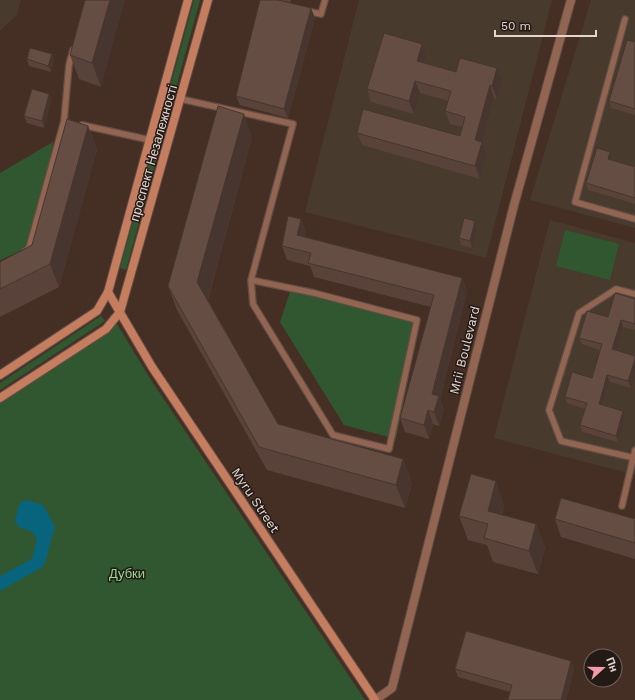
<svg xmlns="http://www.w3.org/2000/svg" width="635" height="700" viewBox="0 0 635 700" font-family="'Work Sans',sans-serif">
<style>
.education{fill:#483a2c}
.green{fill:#315730}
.water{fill:#08637c}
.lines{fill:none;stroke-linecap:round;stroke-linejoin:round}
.lane-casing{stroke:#624d44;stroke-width:8}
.street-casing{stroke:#624d44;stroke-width:10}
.secondary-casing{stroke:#624d44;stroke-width:10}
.lane{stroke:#916551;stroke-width:5.5}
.street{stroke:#916551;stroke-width:8}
.secondary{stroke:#c47e5f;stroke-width:8}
.wall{fill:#58423a}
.shaded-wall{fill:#47362f}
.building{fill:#664d43;stroke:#47362f}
.labels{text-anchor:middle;stroke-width:3;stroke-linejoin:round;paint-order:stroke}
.street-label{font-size:13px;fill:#e5d6d0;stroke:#241a15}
.park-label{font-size:13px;fill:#96d894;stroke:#241a15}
</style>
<rect width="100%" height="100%" fill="#452f25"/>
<g class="education">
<polygon points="0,0 21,0 17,15 0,31"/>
<polygon points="359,0 552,0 486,258 305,212"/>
<polygon points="591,0 635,0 635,228 530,200"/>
<polygon points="550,220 635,243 635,475 494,438"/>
</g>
<g class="green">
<polygon points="194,0 200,0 126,270 120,268"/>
<polygon points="53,142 35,245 0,260 0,173"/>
<polygon points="565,230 619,244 610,280 556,266"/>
<polygon points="291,289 420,319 396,439 344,425 280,322"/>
<polygon points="101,316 105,321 0,390 0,383"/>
<polygon points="117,324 151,380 365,700 0,700 0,401"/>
</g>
<polygon class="water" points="26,500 43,505 55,527 44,566 0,591 0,576 32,559 37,540 33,532 19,527 15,521 19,504"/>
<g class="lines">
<defs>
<g id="lane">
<polyline points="306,11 321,14 325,0"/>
<polyline points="625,19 575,202 635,219"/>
<polyline points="181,99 293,124 251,280 253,304 333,435 389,449 417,320 314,293 251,280"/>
<polyline points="82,125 150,140"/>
<polyline points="24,252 29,248 64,121 69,65 73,50"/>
<polyline points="635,294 616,289 579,313 549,410 561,441 635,458"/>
<polyline points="622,506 635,450"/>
</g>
<polyline id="street" points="375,700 392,688 514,205 571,0"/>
<g id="secondary">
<polyline points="108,292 152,367 375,700"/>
<polyline points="0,375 97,311 108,292 188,0"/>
<polyline points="0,398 106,329 120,312 208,0"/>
</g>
</defs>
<use href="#lane" class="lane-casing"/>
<use href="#street" class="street-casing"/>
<use href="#secondary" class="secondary-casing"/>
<use href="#lane" class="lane"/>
<use href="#street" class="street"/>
<use href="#secondary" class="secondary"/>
</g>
<g class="wall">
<polygon points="85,0 101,87 79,79 70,55"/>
<polygon points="278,0 291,0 290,3"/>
<polygon points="315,18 288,118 240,105 236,96"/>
<polygon points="635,42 635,115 611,108 609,101"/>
<polygon points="422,44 426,57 424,63 456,72 502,81 497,99 494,98 482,143 487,155 480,179 362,145 357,133 460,136 462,127 450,124 445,111 448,101 420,93 414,114 371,102 367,89"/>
<polygon points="52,54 54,60 51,72 29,66 27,59"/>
<polygon points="49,94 51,100 44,128 27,123 24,116"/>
<polygon points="88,126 97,149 59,287 0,317 0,262 32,245"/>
<polygon points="252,137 208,300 278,424 403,459 412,483 405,508 267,470 177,310 168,286"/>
<polygon points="612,159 612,161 635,167 635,204 588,190 586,183"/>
<polygon points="301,219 306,233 305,237 462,278 467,292 440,399 444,410 439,426 433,424 429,439 405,432 400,418 431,307 314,277 310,266 287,260 282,246"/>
<polygon points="475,221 477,228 472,248 461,245 459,238"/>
<polygon points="635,299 635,330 623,327 616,350 635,356 635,374 631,388 610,382 603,405 623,411 625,418 618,442 582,432 580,425 585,409 567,403 565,397 592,378 600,350 582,344 579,338 608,317"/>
<polygon points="504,505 502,515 536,524 545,548 538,574 493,562 487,545 468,540 459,516"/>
<polygon points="555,519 635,519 635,559 561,537"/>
<polygon points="455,669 574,669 566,700 508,700 510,692 458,677"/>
</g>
<g class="shaded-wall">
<polygon points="110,0 125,0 101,87 92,63"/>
<polygon points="311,8 315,18 288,118 284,109"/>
<polygon points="422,44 426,57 422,73 417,61"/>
<polygon points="52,54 54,60 51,72 48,66"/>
<polygon points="497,68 502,81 497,99 492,86"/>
<polygon points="415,81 420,93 414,114 409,101"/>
<polygon points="490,85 494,98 482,143 487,155 480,179 475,166 475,140"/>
<polygon points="49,94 51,100 44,128 42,121"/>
<polygon points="244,114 252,137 206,306 197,282"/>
<polygon points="88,126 97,149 59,287 50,264"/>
<polygon points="610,152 612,159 610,166 608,159"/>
<polygon points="301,219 306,233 302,249 297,235"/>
<polygon points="475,221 477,228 472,248 470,241"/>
<polygon points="462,278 467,292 440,399 444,410 439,426 434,412 432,394"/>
<polygon points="621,320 623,327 615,356 612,349"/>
<polygon points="635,359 635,374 631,388 628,381"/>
<polygon points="607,375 610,382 601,410 599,404"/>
<polygon points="428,410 433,424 429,439 424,425"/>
<polygon points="623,411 625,418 618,442 616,436"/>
<polygon points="403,459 412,483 405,508 396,485"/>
<polygon points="496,481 504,505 496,534 488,511"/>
<polygon points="536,524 545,548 538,574 529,551"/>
<polygon points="571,661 574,669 566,700 561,700"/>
</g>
<g class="building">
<polygon points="85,0 110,0 92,63 70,55"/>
<polygon points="260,0 278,0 311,8 284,109 236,96"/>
<polygon points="384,33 422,44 417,61 456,72 460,58 497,68 492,86 490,85 475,140 482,142 475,166 357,133 363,109 460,136 465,117 445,111 451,91 415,81 409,101 367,89"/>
<polygon points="627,40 635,42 635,109 609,101"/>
<polygon points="30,48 52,54 48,66 27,59"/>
<polygon points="32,89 49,94 42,121 24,116"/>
<polygon points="218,106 244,114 197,282 278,424 403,459 396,485 259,447 168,286"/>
<polygon points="67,119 88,126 50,264 0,289 0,262 32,245"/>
<polygon points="597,148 610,152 608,159 635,167 635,198 586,183"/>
<polygon points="288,216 301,219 297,235 462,278 432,394 439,396 434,412 428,410 424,425 400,418 434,295 308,263 311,253 282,246"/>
<polygon points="464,218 475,221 470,241 459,238"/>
<polygon points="615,293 635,299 635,324 621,320 612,349 635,356 635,359 628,381 607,375 599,404 623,411 616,436 580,425 587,403 565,397 572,372 592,378 602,344 579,338 587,311 608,317"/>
<polygon points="471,474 496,481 488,511 536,524 529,551 484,538 488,524 459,516"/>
<polygon points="561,498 635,519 635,543 555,519"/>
<polygon points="466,631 571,661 561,700 562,700 508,700 512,685 455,669"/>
</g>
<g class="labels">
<g class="street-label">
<text transform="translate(153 153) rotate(-74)" y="5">проспект Незалежності</text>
<text transform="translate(464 350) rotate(-76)" y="5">Mrii Boulevard</text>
<text transform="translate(256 500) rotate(56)" y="5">Myru Street</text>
</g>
<g class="park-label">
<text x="127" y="578">Дубки</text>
</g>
</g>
<g transform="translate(603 668) rotate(69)"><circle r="19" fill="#241a15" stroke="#716560"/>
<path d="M0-3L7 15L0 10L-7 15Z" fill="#f39aaa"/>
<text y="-6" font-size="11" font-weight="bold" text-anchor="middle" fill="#e5d6d0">Пн</text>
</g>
<path d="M495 30v6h101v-6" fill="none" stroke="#e5d6d0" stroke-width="2"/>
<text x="501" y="30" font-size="12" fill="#e5d6d0" stroke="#241a15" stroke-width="3" paint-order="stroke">50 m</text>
</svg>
